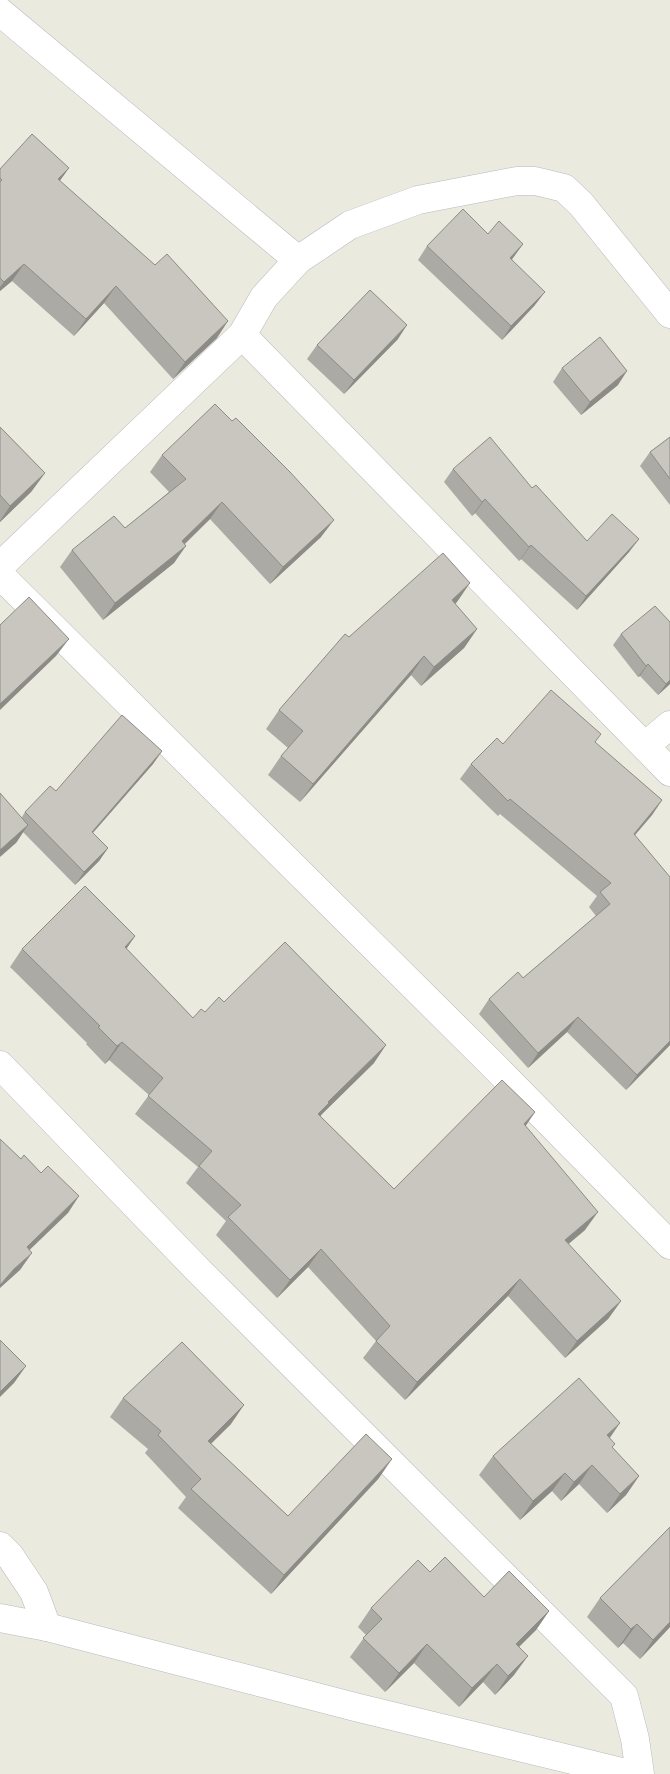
<svg xmlns="http://www.w3.org/2000/svg" width="670" height="1774" viewBox="0 0 670 1774" font-family="'Exo 2',sans-serif">
<style>
.lines{fill:none;stroke-linecap:round;stroke-linejoin:round}
.minor-casing{stroke:#b7b9be;stroke-width:29}
.minor{stroke:#fff;stroke-width:28}
.wall{fill:#acaaa4}
.shaded-wall{fill:#8c8b86}
.building{fill:#c8c6bf;stroke:#8c8b86}
</style>
<rect width="100%" height="100%" fill="#ebeadf"/>
<g class="lines">
<defs>
<g id="minor">
<polyline points="0,12 298,260"/>
<polyline points="242,335 670,772"/>
<polyline points="0,566 242,335 264,297 298,260 350,225 418,200 517,181 535,181 564,188 581,204 670,314"/>
<polyline points="0,575 494,1066 670,1245"/>
<polyline points="645,746 670,725"/>
<polyline points="0,1065 197,1269 624,1696 635,1739 640,1774"/>
<polyline points="0,1546 10,1556 34,1592 47,1627"/>
<polyline points="0,1618 47,1627 355,1707 630,1774"/>
</g>
</defs>
<use href="#minor" class="minor-casing"/>
<use href="#minor" class="minor"/>
</g>
<g class="wall">
<polygon points="0,169 59,181 217,338 173,379 104,303 74,336 12,281 0,291"/>
<polygon points="488,234 523,244 512,259 535,305 502,340 418,260 427,246"/>
<polygon points="398,339 344,394 307,359 317,345"/>
<polygon points="562,368 618,385 581,415 553,382"/>
<polygon points="0,427 45,473 31,492 0,522"/>
<polygon points="670,437 670,505 640,466 650,452"/>
<polygon points="162,455 321,537 270,584 210,519 185,544 174,563 103,620 60,567 72,550 125,528 169,492 150,472"/>
<polygon points="453,469 532,488 587,541 639,539 629,552 577,610 521,559 519,561 475,513 472,516 444,482"/>
<polygon points="457,602 455,604 477,629 464,648 421,686 411,675 300,802 268,775 281,756 288,748 266,729 279,710 349,637"/>
<polygon points="670,622 670,684 658,695 640,676 638,677 613,645 621,634"/>
<polygon points="595,743 662,800 652,815 635,835 670,1045 626,1090 567,1032 528,1068 479,1014 489,999 523,978 596,916 589,907 597,896 500,814 498,816 460,779 471,764 503,744"/>
<polygon points="162,751 153,764 93,833 108,848 99,861 75,885 23,832 16,843 22,817 25,812 56,791"/>
<polygon points="135,936 126,949 193,1018 224,1002 374,1063 322,1114 320,1116 394,1189 535,1112 525,1126 585,1230 568,1244 621,1301 608,1319 565,1358 508,1296 405,1400 363,1358 376,1341 308,1267 277,1298 216,1235 226,1221 186,1183 198,1167 135,1114 149,1095 109,1060 105,1064 86,1044 87,1043 10,967 22,949"/>
<polygon points="123,1398 231,1424 211,1444 288,1516 379,1478 271,1594 178,1508 186,1497 145,1453 148,1449 110,1417"/>
<polygon points="610,1438 612,1448 639,1476 626,1495 607,1513 579,1484 561,1501 552,1491 520,1520 479,1475 493,1456"/>
<polygon points="670,1527 670,1627 640,1659 623,1643 618,1648 587,1617 600,1598"/>
<polygon points="484,1597 549,1611 536,1630 518,1647 514,1675 495,1695 483,1682 459,1707 414,1663 385,1692 350,1657 366,1635 358,1627 371,1608"/>
</g>
<g class="shaded-wall">
<polygon points="69,168 57,185 58,179"/>
<polygon points="523,244 513,258 500,271 510,258"/>
<polygon points="24,264 12,281 0,291 0,287 4,282"/>
<polygon points="116,286 104,303 74,336 86,319"/>
<polygon points="545,292 535,305 502,340 511,326"/>
<polygon points="228,321 217,338 173,379 185,362"/>
<polygon points="407,325 398,339 344,394 354,380"/>
<polygon points="627,371 618,385 581,415 590,402"/>
<polygon points="45,473 31,492 0,522 0,521 10,506"/>
<polygon points="485,499 475,513 472,516 482,502"/>
<polygon points="222,502 210,519 170,558 182,541"/>
<polygon points="334,520 321,537 270,584 283,567"/>
<polygon points="639,539 629,552 577,610 586,596"/>
<polygon points="531,545 521,559 519,561 529,547"/>
<polygon points="186,546 174,563 103,620 115,603"/>
<polygon points="470,583 457,602 438,619 452,600"/>
<polygon points="477,629 464,648 421,686 434,667"/>
<polygon points="69,639 56,656 0,710 0,704"/>
<polygon points="424,656 411,675 300,802 313,784"/>
<polygon points="648,664 640,676 638,677 646,666"/>
<polygon points="670,680 670,684 658,695 666,684"/>
<polygon points="162,751 153,764 82,845 92,832"/>
<polygon points="662,800 652,815 623,849 634,834"/>
<polygon points="28,825 16,843 0,857 0,850"/>
<polygon points="108,848 99,861 75,885 84,872"/>
<polygon points="135,936 123,954 125,947"/>
<polygon points="578,1017 567,1032 528,1068 538,1053"/>
<polygon points="670,1041 670,1045 626,1090 637,1075"/>
<polygon points="122,1042 109,1060 105,1064 117,1046"/>
<polygon points="386,1045 374,1063 322,1114 317,1121 318,1114 328,1102"/>
<polygon points="535,1112 523,1130 524,1124"/>
<polygon points="79,1196 68,1213 15,1264 27,1247"/>
<polygon points="598,1212 585,1230 552,1258 565,1240"/>
<polygon points="321,1249 308,1267 277,1298 290,1280"/>
<polygon points="32,1253 20,1270 0,1288 0,1285 14,1269"/>
<polygon points="520,1279 508,1296 405,1400 417,1382"/>
<polygon points="621,1301 608,1319 565,1358 577,1341"/>
<polygon points="26,1366 14,1383 0,1397 0,1392"/>
<polygon points="244,1405 231,1424 195,1459 208,1441"/>
<polygon points="620,1423 607,1442 607,1435"/>
<polygon points="392,1459 379,1478 271,1594 284,1575"/>
<polygon points="592,1465 579,1484 561,1501 574,1482"/>
<polygon points="565,1473 552,1491 520,1520 533,1501"/>
<polygon points="639,1476 626,1495 607,1513 620,1494"/>
<polygon points="549,1611 536,1630 503,1663 516,1644"/>
<polygon points="670,1622 670,1627 640,1659 653,1640"/>
<polygon points="637,1624 623,1643 618,1648 631,1629"/>
<polygon points="427,1644 414,1663 385,1692 399,1673"/>
<polygon points="528,1656 514,1675 495,1695 508,1676"/>
<polygon points="497,1664 483,1682 459,1707 472,1688"/>
</g>
<g class="building">
<polygon points="32,134 69,168 58,179 155,265 167,254 228,321 185,362 116,286 86,319 24,264 4,282 0,278 0,182 2,180 0,178 0,169"/>
<polygon points="463,209 488,234 499,221 523,244 510,258 545,292 511,326 427,246"/>
<polygon points="370,290 407,325 354,380 317,345"/>
<polygon points="600,337 627,371 590,402 562,368"/>
<polygon points="215,404 232,421 236,418 290,472 334,520 283,567 222,502 182,541 186,546 115,603 72,550 114,516 125,528 186,479 162,455"/>
<polygon points="0,427 45,473 10,506 0,495"/>
<polygon points="490,437 532,488 536,485 587,541 612,514 639,539 586,596 531,545 529,547 485,499 482,502 453,469"/>
<polygon points="670,437 670,479 650,452"/>
<polygon points="443,553 470,583 452,600 477,629 434,667 424,656 313,784 281,756 303,731 279,710 345,634 349,637"/>
<polygon points="29,597 69,639 0,704 0,625"/>
<polygon points="655,606 670,622 670,680 666,684 648,664 646,666 621,634"/>
<polygon points="551,690 601,734 595,742 662,800 634,834 670,877 670,1041 637,1075 578,1017 538,1053 489,999 518,972 523,978 610,904 600,892 611,883 510,799 508,801 471,764 497,738 503,744"/>
<polygon points="122,715 162,751 92,832 108,848 84,872 25,812 50,786 56,791"/>
<polygon points="0,793 28,825 0,850"/>
<polygon points="85,886 135,936 125,947 193,1018 201,1009 205,1012 219,997 224,1002 285,942 386,1045 328,1102 329,1103 318,1114 394,1189 502,1080 535,1112 524,1124 598,1212 565,1240 621,1301 577,1341 520,1279 417,1382 376,1341 390,1326 321,1249 290,1280 228,1217 241,1205 199,1166 212,1151 148,1096 163,1078 122,1042 117,1046 98,1027 100,1026 22,949"/>
<polygon points="0,1139 21,1159 24,1155 41,1173 48,1166 79,1196 27,1247 32,1253 14,1269 0,1285"/>
<polygon points="0,1340 26,1366 0,1392"/>
<polygon points="182,1342 244,1405 208,1441 288,1516 366,1434 392,1459 284,1575 191,1489 201,1479 158,1435 161,1431 123,1398"/>
<polygon points="579,1378 620,1423 607,1435 615,1444 612,1447 639,1476 620,1494 592,1465 574,1482 565,1473 533,1501 493,1456"/>
<polygon points="670,1527 670,1622 653,1640 637,1624 631,1629 600,1598"/>
<polygon points="445,1557 484,1597 509,1571 549,1611 516,1644 528,1656 508,1676 497,1664 472,1688 427,1644 399,1673 363,1638 382,1619 371,1608 418,1560 430,1572"/>
</g>
</svg>
